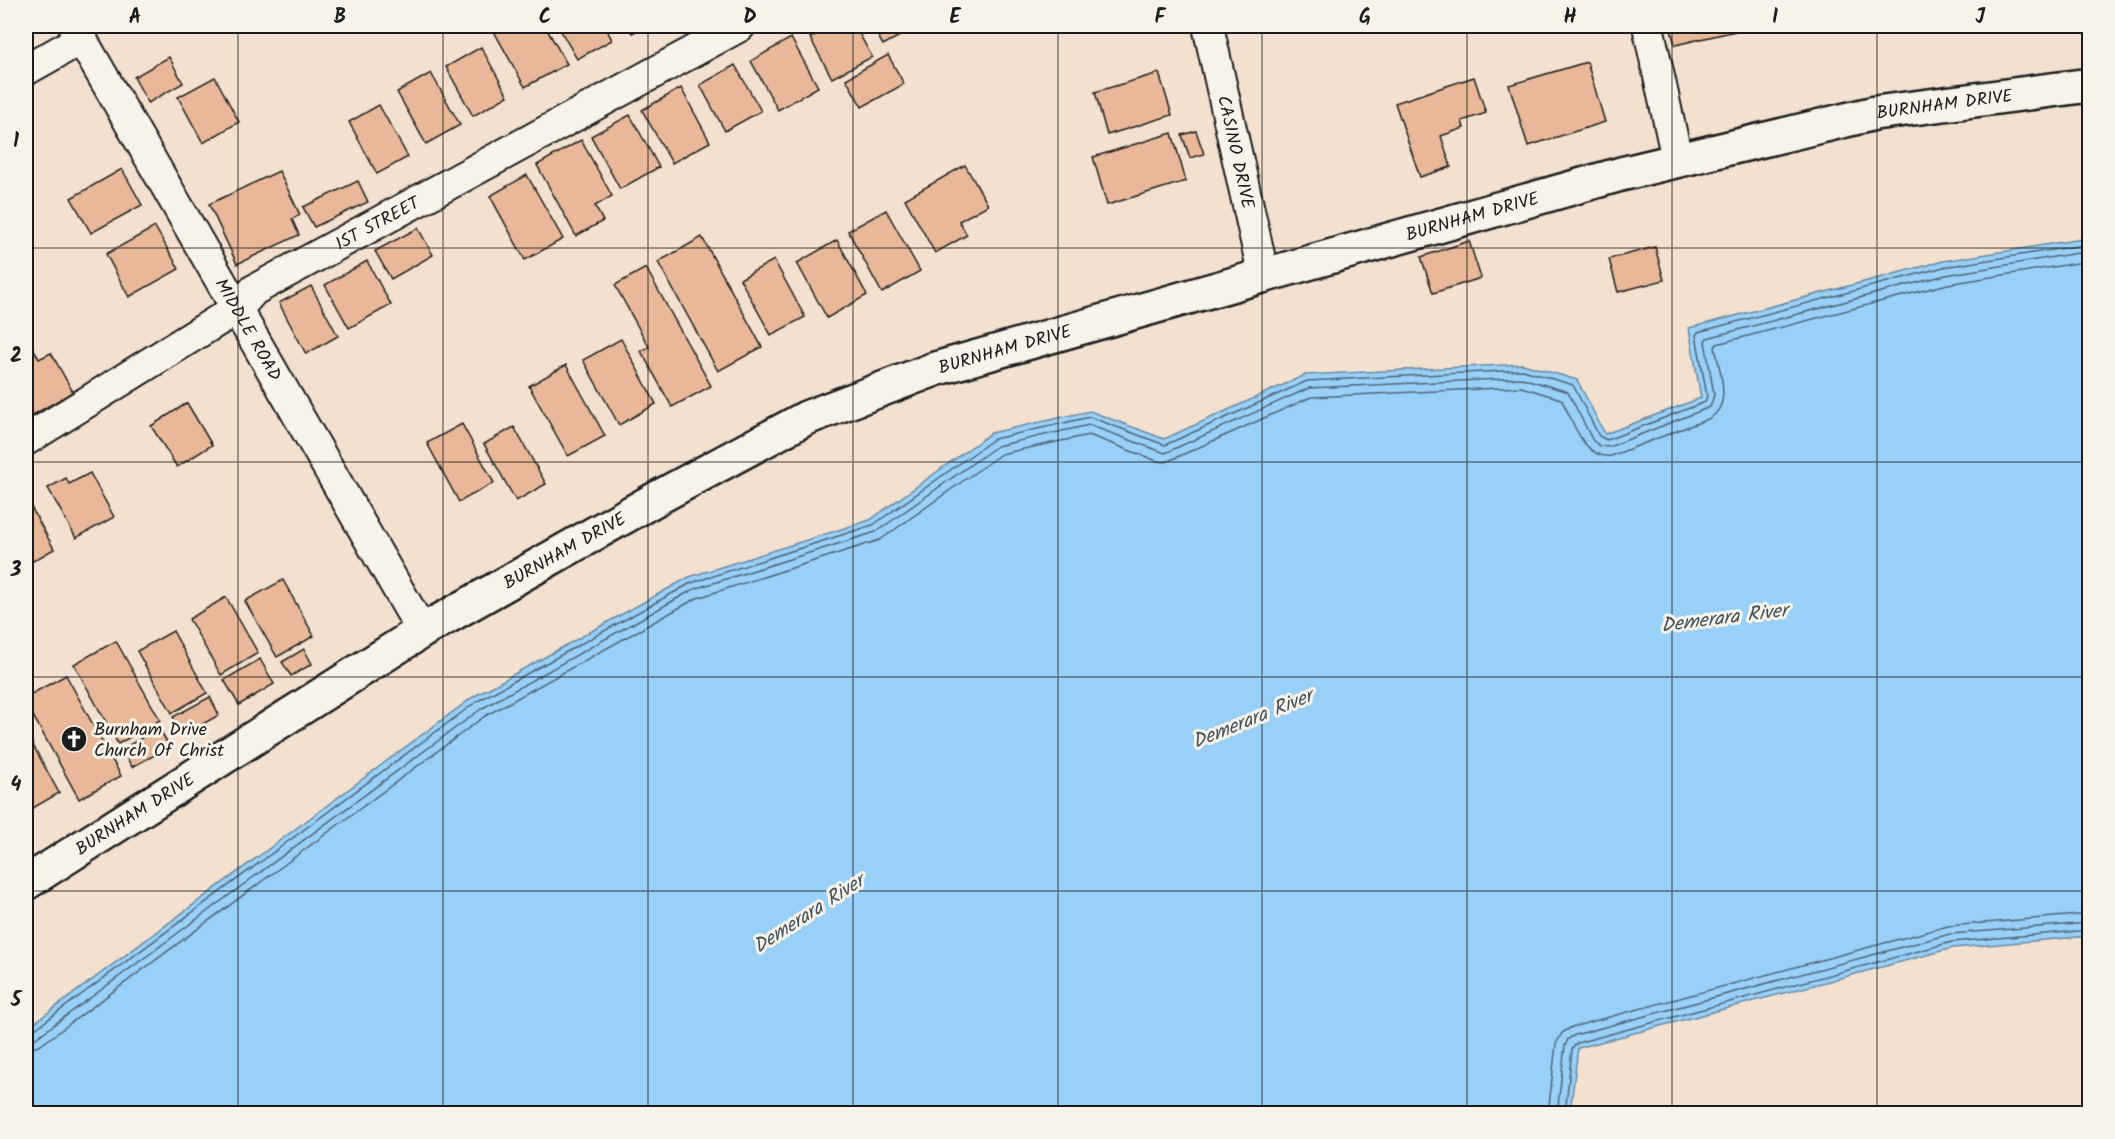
<svg xmlns="http://www.w3.org/2000/svg" width="2115" height="1139" viewBox="0 0 2115 1139" font-family="Kalam,sans-serif">
<style>
.water{fill:#99d0f8;stroke:#6788a0;stroke-width:1.5}
.lines{fill:none;stroke-linecap:round;stroke-linejoin:round}
.shore{stroke:#4e6474;stroke-width:1.5}
.building{fill:#e8b898;stroke:#1c1c1c;stroke-width:1.5}
.street-casing{stroke:#1c1c1c;stroke-width:34}
.secondary-casing{stroke:#1c1c1c;stroke-width:38}
.street{stroke:#f7f3e8;stroke-width:30}
.secondary{stroke:#f7f3e8;stroke-width:33}
.grid{fill:none;stroke:#1c1c1c;stroke-width:1.5;stroke-opacity:0.55}
.labels{text-anchor:middle;stroke-width:6;stroke-linejoin:round;paint-order:stroke}
.street-label{font-size:18px;fill:#1c1c1c;stroke:#f7f3e8}
.poi-label{font-size:18px;fill:#1c1c1c;stroke:#f7f3e8;text-anchor:start}
.water-label{font-size:20px;font-style:italic;fill:#42525e;stroke:#f7f3e8}
.neatline{fill:none;stroke:#1c1c1c;stroke-width:2}
.grid-label{font-size:20px;text-anchor:middle;font-weight:bold;fill:#1c1c1c}
</style>
<rect width="100%" height="100%" fill="#f2e1d0"/>
<filter id="ink" filterUnits="userSpaceOnUse"><feTurbulence type="fractalNoise" baseFrequency=".0167" numOctaves="2"/><feDisplacementMap in="SourceGraphic" scale="12" xChannelSelector="R" yChannelSelector="G"/><feConvolveMatrix kernelMatrix="1 2 1 2 8 2 1 2 1" color-interpolation-filters="sRGB"/></filter>
<g filter="url(#ink)">
<polygon class="water" points="2089,238 2089,936 1953,948 1578,1048 1570,1113 26,1113 26,1029 473,697 689,577 870,520 991,433 1090,411 1164,439 1305,375 1523,364 1577,380 1605,434 1701,398 1689,328 1943,261"/>
<g class="lines">
<g class="shore">
<polyline points="26,1033 31,1032 476,702 691,583 873,525 994,439 1090,417 1165,445 1307,381 1523,370 1573,385 1599,436 1607,440 1705,402 1707,396 1696,335 1698,332 1944,267 2090,244"/>
<polyline points="26,1041 36,1038 481,709 694,589 876,532 997,446 1089,425 1165,453 1309,388 1522,378 1568,392 1593,441 1600,446 1609,447 1710,407 1714,395 1705,341 1707,338 1946,275 2090,251"/>
<path d="M26 1050 41 1045 485 716 697 598 880 540 1001 454 1089 435 1157 461 1166 462 1311 397 1521 387 1561 399C1573 419 1582 459 1611 456L1708 419C1734 406 1719 370 1715 347L1717 344 1948 284 2090 261"/>
<polyline points="1548,1114 1556,1044 1562,1033 1572,1027 1948,926 2090,914"/>
<polyline points="1557,1114 1565,1046 1568,1039 1575,1035 1950,934 2090,923"/>
<polyline points="1565,1114 1572,1049 1577,1043 1952,942 2090,930"/>
</g>
</g>
<g class="building">
<polygon points="491,26 545,26 567,64 525,87"/>
<polygon points="558,26 605,26 612,40 577,59"/>
<polygon points="628,26 646,26 632,33"/>
<polygon points="832,26 855,26 872,57 832,78 810,38"/>
<polygon points="872,26 918,26 883,45"/>
<polygon points="1670,26 1757,26 1675,45"/>
<polygon points="791,38 818,87 778,110 751,61"/>
<polygon points="481,47 508,96 473,116 446,67"/>
<polygon points="888,55 904,84 862,107 846,79"/>
<polygon points="169,57 183,83 148,103 134,77"/>
<polygon points="1587,62 1605,122 1528,146 1509,85"/>
<polygon points="735,65 761,111 725,131 700,85"/>
<polygon points="431,73 460,125 426,144 397,92"/>
<polygon points="1159,73 1172,115 1107,135 1095,92"/>
<polygon points="215,77 239,122 203,143 178,97"/>
<polygon points="1474,77 1486,113 1462,121 1464,128 1441,136 1451,167 1420,177 1395,103"/>
<polygon points="681,88 710,142 672,163 642,110"/>
<polygon points="379,105 408,157 377,174 349,122"/>
<polygon points="630,115 659,167 620,189 591,136"/>
<polygon points="1196,131 1204,154 1190,158 1182,135"/>
<polygon points="1172,133 1186,181 1107,205 1093,157"/>
<polygon points="581,140 612,196 595,206 603,221 576,236 537,165"/>
<polygon points="965,165 988,205 959,221 967,235 935,253 905,199"/>
<polygon points="122,169 142,205 91,233 71,198"/>
<polygon points="279,171 300,215 292,219 299,235 237,264 209,204"/>
<polygon points="527,175 563,239 525,260 490,196"/>
<polygon points="358,181 368,202 314,227 303,207"/>
<polygon points="886,210 920,271 882,293 848,231"/>
<polygon points="155,227 179,269 129,297 106,254"/>
<polygon points="418,228 433,255 391,279 375,251"/>
<polygon points="702,237 762,347 718,371 658,262"/>
<polygon points="837,240 867,295 827,318 797,263"/>
<polygon points="1469,241 1481,278 1433,293 1421,257"/>
<polygon points="1655,247 1664,280 1618,292 1609,259"/>
<polygon points="774,260 805,317 771,335 740,279"/>
<polygon points="367,261 391,305 349,328 325,285"/>
<polygon points="646,268 711,386 672,407 641,351 649,347 615,285"/>
<polygon points="311,286 338,336 306,354 279,303"/>
<polygon points="29,339 39,359 51,353 73,392 33,415 26,402 26,341"/>
<polygon points="621,339 656,404 619,425 583,360"/>
<polygon points="566,365 605,436 568,456 529,386"/>
<polygon points="187,403 212,445 177,467 151,426"/>
<polygon points="462,424 494,483 459,502 427,443"/>
<polygon points="514,427 546,484 516,501 484,444"/>
<polygon points="90,473 114,517 76,538 48,488 66,478 69,484"/>
<polygon points="26,498 54,549 26,565"/>
<polygon points="283,580 314,636 277,657 245,601"/>
<polygon points="226,597 258,653 221,675 189,619"/>
<polygon points="173,631 207,693 172,713 137,651"/>
<polygon points="116,641 160,720 118,744 74,664"/>
<polygon points="304,649 312,664 291,676 282,662"/>
<polygon points="260,659 274,684 239,705 224,680"/>
<polygon points="66,675 121,776 79,799 26,703 26,697"/>
<polygon points="210,697 219,715 183,735 173,717"/>
<polygon points="159,728 170,747 132,767 122,749"/>
<polygon points="26,732 59,793 26,812"/>
</g>
<g class="lines">
<defs>
<g id="street">
<path id="s1" d="M74 26 422 631"/>
<path id="s2" d="M1208 26 1264 277"/>
<polyline points="1648,26 1677,159"/>
<polyline points="26,70 81,39"/>
<path id="s3" d="M26 440 238 308 254 290 740 26"/>
</g>
<g id="secondary">
<path id="s4" d="M26 883 422 631 661 496 806 418 935 369 1621 174 1875 113 2090 85"/>
</g>
</defs>
<use href="#street" class="street-casing"/>
<use href="#secondary" class="secondary-casing"/>
<use href="#street" class="street"/>
<use href="#secondary" class="secondary"/>
</g>
</g>
<path class="grid" d="M238 26V1114M443 26V1114M648 26V1114M853 26V1114M1058 26V1114M1262 26V1114M1467 26V1114M1672 26V1114M1877 26V1114M26 248H2090M26 462H2090M26 677H2090M26 891H2090"/>
<defs>
<symbol id="church-disc" viewBox="-11 -11 22 22"><circle r="9.5" fill="#1c1c1c" stroke="#f7f3e8"/><path d="M-1.2-6h2.4v3.5h3.3v2.4h-3.3V6h-2.4V-.1h-3.3v-2.4h3.3Z" fill="#fff"/></symbol>
</defs>
<g fill-rule="evenodd">
<use href="#church-disc" x="59" y="724" width="30" height="30"/>
</g>
<g class="labels">
<g class="street-label">
<text dy="6" stroke="none"><textPath href="#s4" startOffset="2091">BURNHAM DRIVE</textPath></text>
<text dy="6" stroke="none"><textPath href="#s2" startOffset="129">CASINO DRIVE</textPath></text>
<text dy="6" stroke="none"><textPath href="#s4" startOffset="1605">BURNHAM DRIVE</textPath></text>
<text dy="6" stroke="none"><textPath href="#s3" startOffset="414">1ST STREET</textPath></text>
<text dy="6" stroke="none"><textPath href="#s1" startOffset="350">MIDDLE ROAD</textPath></text>
<text dy="6" stroke="none"><textPath href="#s4" startOffset="1119">BURNHAM DRIVE</textPath></text>
<text dy="6" stroke="none"><textPath href="#s4" startOffset="633">BURNHAM DRIVE</textPath></text>
<text dy="6" stroke="none"><textPath href="#s4" startOffset="129">BURNHAM DRIVE</textPath></text>
</g>
<g class="poi-label">
<text x="94" y="735">Burnham Drive<tspan x="94" dy="21">Church Of Christ</tspan></text>
</g>
<g class="water-label">
<text transform="translate(1724 617) rotate(-7)" y="7">Demerara River</text>
<text transform="translate(1252 718) rotate(-22)" y="7">Demerara River</text>
<text transform="translate(808 913) rotate(-33)" y="7">Demerara River</text>
</g>
</g>
<rect width="2115" height="1139" fill="none" stroke="#f7f3e8" stroke-width="66"/>
<rect x="33" y="33" width="2049" height="1073" class="neatline"/>
<g class="grid-label">
<text x="135" y="23">A</text>
<text x="340" y="23">B</text>
<text x="545" y="23">C</text>
<text x="750" y="23">D</text>
<text x="955" y="23">E</text>
<text x="1160" y="23">F</text>
<text x="1365" y="23">G</text>
<text x="1570" y="23">H</text>
<text x="1775" y="23">I</text>
<text x="1980" y="23">J</text>
<text x="16" y="147">1</text>
<text x="16" y="362">2</text>
<text x="16" y="576">3</text>
<text x="16" y="791">4</text>
<text x="16" y="1006">5</text>
</g>
</svg>
